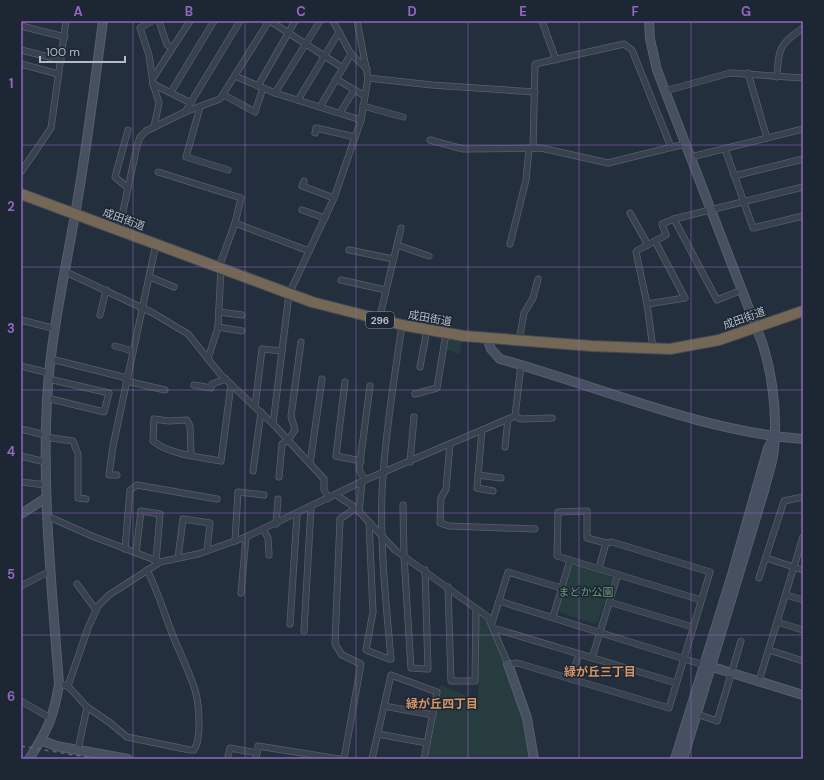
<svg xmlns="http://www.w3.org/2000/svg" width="824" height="780" viewBox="0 0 824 780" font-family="'DM Sans','Noto Sans JP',sans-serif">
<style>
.green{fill:#263c3f}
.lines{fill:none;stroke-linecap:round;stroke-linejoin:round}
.street-casing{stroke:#565f6c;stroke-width:7}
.secondary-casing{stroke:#565f6c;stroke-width:10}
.highway-casing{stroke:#434c59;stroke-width:12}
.street{stroke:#38414e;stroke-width:5.5}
.secondary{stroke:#465061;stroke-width:8}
.highway{stroke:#746855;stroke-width:10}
.rail{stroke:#5a6575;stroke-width:1.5;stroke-dasharray:4 4;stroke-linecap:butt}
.grid{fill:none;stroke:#9266c3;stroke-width:1;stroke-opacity:0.55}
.labels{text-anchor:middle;stroke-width:3;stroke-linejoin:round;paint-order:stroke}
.shield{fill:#1d2633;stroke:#878f9c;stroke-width:1}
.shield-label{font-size:10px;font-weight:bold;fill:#b4bcc9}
.street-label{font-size:11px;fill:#b4bcc9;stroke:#1d2633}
.park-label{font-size:11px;fill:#6b9a76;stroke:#1d2633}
.neighbourhood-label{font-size:12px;font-weight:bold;fill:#d59563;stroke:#1d2633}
.neatline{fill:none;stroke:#9266c3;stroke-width:1.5}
.grid-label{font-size:13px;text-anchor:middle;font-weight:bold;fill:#9266c3}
</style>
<rect width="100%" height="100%" fill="#242f3e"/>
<g class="green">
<polygon points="448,339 462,341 460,354 444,349"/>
<polygon points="577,565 610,575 612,579 598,622 595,624 561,613 559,609 572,566"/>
<path d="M477 616H481C495 627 522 699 527 719 530 732 532 746 534 759H424L440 685 478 700Z"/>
</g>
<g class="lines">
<defs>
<g id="street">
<polyline points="152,21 140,28 149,55 153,84 159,103 154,127"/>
<polyline points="159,21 167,45 172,47"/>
<polyline points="270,21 343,68"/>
<polyline points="333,21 351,54 367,69"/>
<polyline points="542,21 556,60"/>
<polyline points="21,26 65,37"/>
<polyline points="21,50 61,60"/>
<polyline points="21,64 58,74"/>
<polyline points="748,73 767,138"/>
<polyline points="235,76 275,93 361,120"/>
<path d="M777 77C779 47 779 45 803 28"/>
<polyline points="153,78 190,21"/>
<polyline points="368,78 432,85 535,92"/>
<polyline points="336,79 365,96"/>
<polyline points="153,84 191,103"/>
<polyline points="258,86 295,21"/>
<polyline points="665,91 730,73 803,78"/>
<polyline points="171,92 214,21"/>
<polyline points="275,93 320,21"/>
<polyline points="224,95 255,112 263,88"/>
<polyline points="298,100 339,32"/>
<polyline points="363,106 403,117"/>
<polyline points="200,107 186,157 228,170"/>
<polyline points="320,107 351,54"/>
<polyline points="185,112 240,21"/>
<polyline points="340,113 354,90"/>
<polyline points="128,130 115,177 128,188"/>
<polyline points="315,133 316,128 355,137"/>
<polyline points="430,140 463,149 541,148 608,163 685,144"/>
<polyline points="533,148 535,64 624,44 632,50 671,147"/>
<polyline points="725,149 753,228 803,216"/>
<polyline points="691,157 803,129"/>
<polyline points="21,172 51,128 66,21"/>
<polyline points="158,172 241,198 235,223 219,267"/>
<polyline points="734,176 803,159"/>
<polyline points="304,181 302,186 334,198"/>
<polyline points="302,210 325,218"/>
<polyline points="630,213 648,245"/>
<polyline points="235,223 309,251"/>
<polyline points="119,230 137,146 140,137 146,131 185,112 220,99 269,21"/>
<polygon points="655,241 685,298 647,304 636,252 638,250"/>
<polyline points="655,241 666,235 662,224 674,219"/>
<polyline points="510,244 526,180 529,149"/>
<polyline points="397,245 429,256"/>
<polyline points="349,250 393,259"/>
<polyline points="66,272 153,313 188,334 221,375 275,426 324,479 324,490 329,498"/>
<polyline points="150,277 174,287"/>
<polyline points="341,280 386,290"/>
<polyline points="742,290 717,300 674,219 803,187"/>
<polyline points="647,304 653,349"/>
<polyline points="219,312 242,315"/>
<polyline points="100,315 106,290"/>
<polyline points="21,320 56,329"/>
<polyline points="379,320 401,228"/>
<polyline points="218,327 242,331"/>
<polyline points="519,341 524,313 533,298 538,279"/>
<polyline points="115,346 133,351"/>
<polyline points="51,359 127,378"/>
<polyline points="208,359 218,327 221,268"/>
<polyline points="21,366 49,373"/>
<polyline points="420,367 427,330"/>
<polyline points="126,381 165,390"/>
<polyline points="345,382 336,456 361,461"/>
<polyline points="194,385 211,388 212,384 226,379"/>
<polyline points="415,394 437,388 446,333"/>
<polyline points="47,398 104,412 109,393 49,379"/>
<polyline points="255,407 262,349 282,351"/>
<polyline points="515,416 521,419 552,418"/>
<polyline points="273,424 289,294 334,198 361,120 368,78 357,21"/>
<polyline points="21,429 45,435"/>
<polyline points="482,430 477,488 493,491"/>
<polyline points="45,437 73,441 78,454 78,498 86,499"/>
<polyline points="450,444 446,489 441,498 440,523 449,526 535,529"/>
<polyline points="505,447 508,419"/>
<path d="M191 455 190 426 187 420 169 421 154 419 153 441C171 455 199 457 221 461L231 384"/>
<polyline points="21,456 45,462"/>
<polyline points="410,462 414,417"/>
<polyline points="310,464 322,379"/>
<polyline points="253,471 261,412"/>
<polyline points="117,475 109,475 113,446 156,244"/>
<polyline points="478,475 501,478"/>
<polyline points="279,477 282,444 288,440 295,430 291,416 301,342"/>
<polyline points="365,480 359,470 370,386"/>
<polyline points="21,482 46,485"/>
<polyline points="336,495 356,508 395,550 488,617 508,664 517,663 669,708 710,572 612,542 606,543 587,538 587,511 558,512 557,556 570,560 553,617"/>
<polyline points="403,505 404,557 411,668 428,669 425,570"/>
<polyline points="359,512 362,482"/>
<polyline points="47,516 92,536 160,562"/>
<path d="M369 522 373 612 366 650 389 659H391C386 603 380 547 382 491 385 436 394 380 402 325"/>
<polyline points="276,524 278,499"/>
<polyline points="263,529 268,538 269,555"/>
<polyline points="235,541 238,492 264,495"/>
<polyline points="125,549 130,490 137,485 217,499"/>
<polyline points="136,553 141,511 160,514 156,561"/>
<polyline points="178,558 183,519 210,523 207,551"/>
<polyline points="766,558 803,570"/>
<polyline points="570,560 701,600"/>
<polyline points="599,568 606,543"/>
<polyline points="759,578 784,501 803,497"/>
<polyline points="77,584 96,610"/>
<polyline points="21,586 50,571"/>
<polyline points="448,587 451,681 475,681 476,609"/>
<polyline points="241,593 246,537"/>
<polyline points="786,595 803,600"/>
<polyline points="499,601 508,572 561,588"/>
<polyline points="609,602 693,627"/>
<polyline points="777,622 803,630"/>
<polyline points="492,623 499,601 704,665"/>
<polyline points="290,624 297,514"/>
<polyline points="493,628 676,683"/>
<polyline points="304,631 311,507"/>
<polyline points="769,650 803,661"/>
<polyline points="592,658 618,574"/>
<polyline points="571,679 579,654"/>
<polyline points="759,681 803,537"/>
<polyline points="59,684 68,686 88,628 98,606 109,595 154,566 160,562 198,554 246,537 365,480 515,416 521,365"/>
<path d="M68 686 87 707 109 722 127 737 190 750H194C202 738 199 703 195 690 189 671 180 653 173 636 164 613 158 591 147 570"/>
<polyline points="21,701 52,719"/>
<polyline points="384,706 433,715"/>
<polyline points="697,714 717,721 741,641"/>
<polyline points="378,734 427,743"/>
<polyline points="78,750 87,707"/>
<polyline points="228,756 230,748 257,753"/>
<polyline points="256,759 258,746 339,759"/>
<polyline points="344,759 361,664 342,655 335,644 340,519 356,508"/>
<polyline points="372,759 391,675 437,692 424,759"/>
</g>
<g id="secondary">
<path d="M649 21 650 39 657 70 763 345C773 378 777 414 774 449 773 463 767 477 764 491L683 759"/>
<path d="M487 338 491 349 500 359C597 386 703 432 803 439"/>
<polyline points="21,514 46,498"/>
<polyline points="508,664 527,718 534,759"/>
<polyline points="706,665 803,695"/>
<polyline points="41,740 56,746 128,759"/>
<path d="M29 759C47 731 54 717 59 684 52 589 42 495 47 399 51 331 67 264 78 197 88 139 95 80 103 21"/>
<polyline points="675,759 731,578 768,448 774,438"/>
</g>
<polyline id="highway" points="21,194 312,302 402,325 464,336 592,346 670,349 719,340 803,311"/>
</defs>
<use href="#street" class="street-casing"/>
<use href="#secondary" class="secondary-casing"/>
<use href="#highway" class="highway-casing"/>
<use href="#street" class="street"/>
<use href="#secondary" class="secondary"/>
<use href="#highway" class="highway"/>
<polyline class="rail" points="21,746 98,759"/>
</g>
<path class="grid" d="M133 21V759M245 21V759M356 21V759M468 21V759M579 21V759M691 21V759M21 145H803M21 267H803M21 390H803M21 513H803M21 635H803"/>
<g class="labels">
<rect class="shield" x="366" y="312" width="28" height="16" rx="3"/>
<g class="shield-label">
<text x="380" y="324">296</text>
</g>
<g class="street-label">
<text transform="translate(124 219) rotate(20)" y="4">成田街道</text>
<text transform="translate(430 318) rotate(10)" y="4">成田街道</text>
<text transform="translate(744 318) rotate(-20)" y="4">成田街道</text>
</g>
<g class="park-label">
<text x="586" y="596">まどか公園</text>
</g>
<g class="neighbourhood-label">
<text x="600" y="676">緑が丘三丁目</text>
<text x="442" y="708">緑が丘四丁目</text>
</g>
</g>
<rect width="824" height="780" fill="none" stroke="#1d2633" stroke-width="44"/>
<path d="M40 56v6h85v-6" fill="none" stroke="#b4bcc9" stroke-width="2"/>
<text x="46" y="56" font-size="12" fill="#b4bcc9" stroke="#1d2633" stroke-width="3" paint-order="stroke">100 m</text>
<rect x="22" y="22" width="780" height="736" class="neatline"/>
<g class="grid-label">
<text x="78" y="16">A</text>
<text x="189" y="16">B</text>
<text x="301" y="16">C</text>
<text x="412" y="16">D</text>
<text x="523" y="16">E</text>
<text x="635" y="16">F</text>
<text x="746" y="16">G</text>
<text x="11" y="88">1</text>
<text x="11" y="211">2</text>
<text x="11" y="333">3</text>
<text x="11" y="456">4</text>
<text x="11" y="579">5</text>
<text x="11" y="701">6</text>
</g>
</svg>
